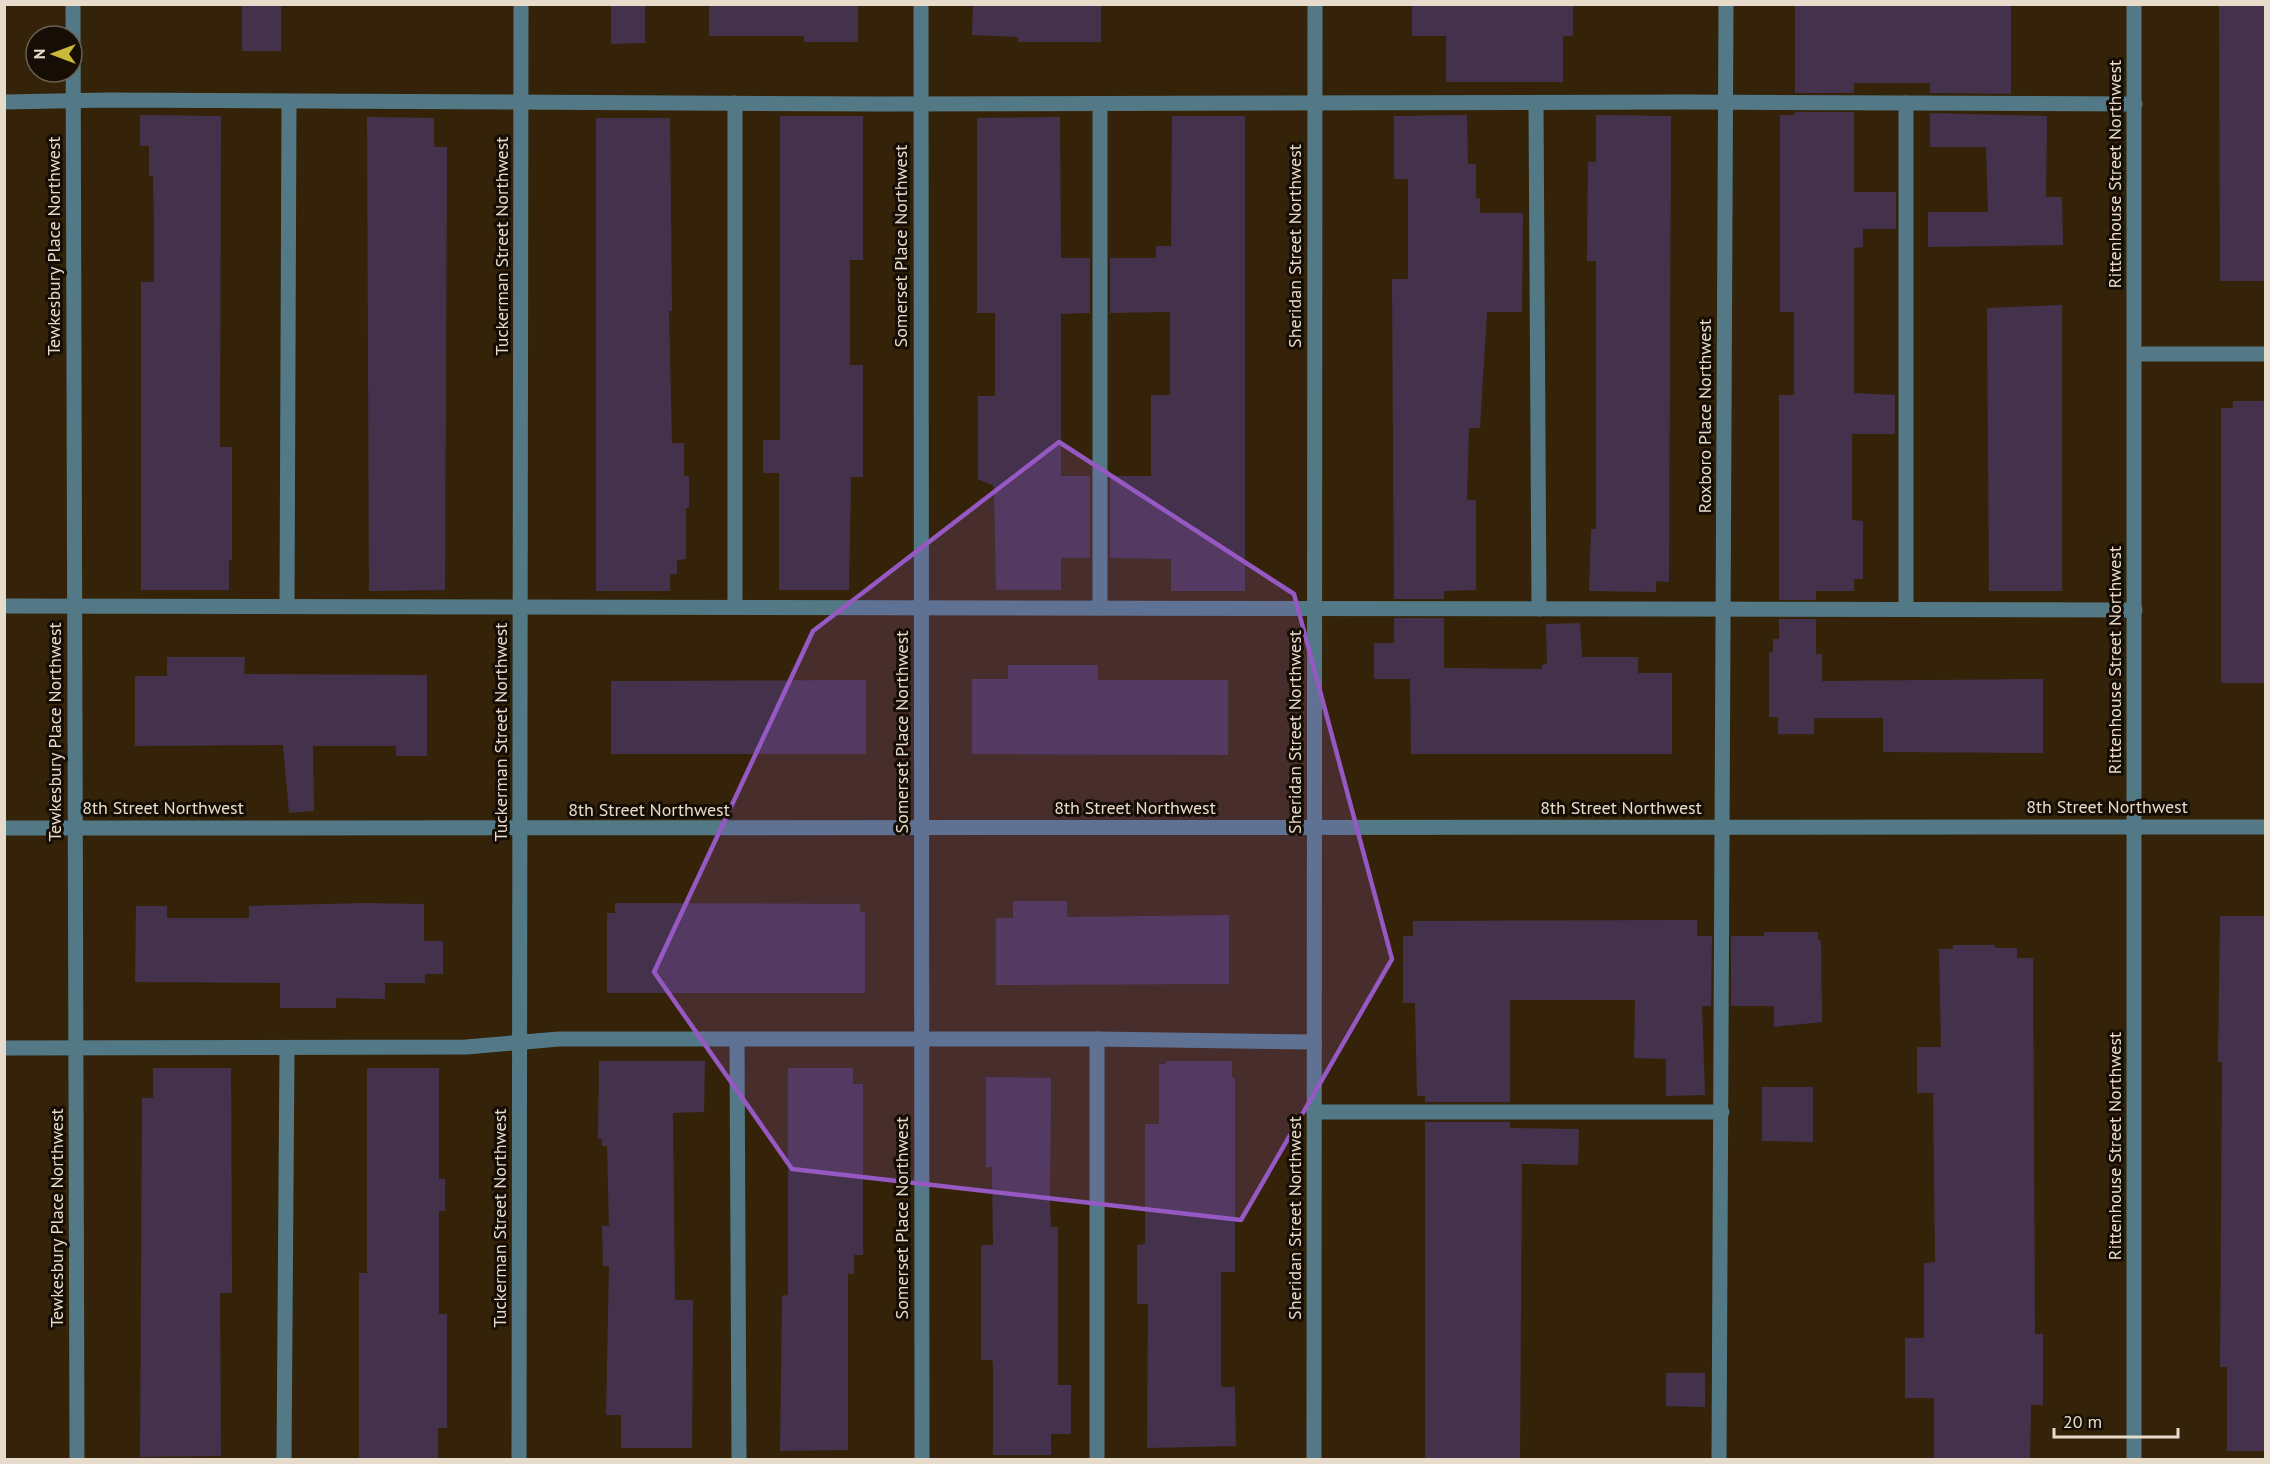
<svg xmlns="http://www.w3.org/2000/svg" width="2270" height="1464" viewBox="0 0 2270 1464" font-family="'PT Sans',sans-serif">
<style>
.building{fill:#44324c}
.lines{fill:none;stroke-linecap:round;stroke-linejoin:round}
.minor{stroke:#537987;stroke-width:15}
.marked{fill:#9658c2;fill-opacity:0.2;stroke:#9658c2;stroke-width:4.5;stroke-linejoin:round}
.labels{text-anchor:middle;stroke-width:6;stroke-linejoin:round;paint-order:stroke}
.street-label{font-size:18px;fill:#e7dccc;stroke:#160e04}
</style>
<rect width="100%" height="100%" fill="#342308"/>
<g class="building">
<rect x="242" y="4" width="39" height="47"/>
<polygon points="611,4 645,4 645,43 611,44"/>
<polygon points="709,4 858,4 858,42 804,42 804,36 709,36"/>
<polygon points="973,4 1101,4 1101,42 1018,42 1018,37 972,35"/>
<polygon points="1412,4 1573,4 1573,36 1563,36 1563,82 1446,82 1446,36 1412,36"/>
<polygon points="1795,4 2011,4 2011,94 1930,93 1930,83 1854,83 1854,93 1795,93"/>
<polygon points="2219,4 2265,4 2265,281 2220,281"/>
<polygon points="1795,112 1854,112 1854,192 1896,192 1896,229 1863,229 1863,247 1854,248 1854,393 1895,395 1895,434 1852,434 1852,520 1863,521 1863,579 1854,579 1854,591 1816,591 1816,600 1779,600 1779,395 1794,395 1794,312 1780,312 1780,115 1795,115"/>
<polygon points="1930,113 2047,116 2046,197 2062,197 2063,245 1928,247 1928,212 1988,212 1986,147 1930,147"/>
<polygon points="140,115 220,116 221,118 220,447 232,447 232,560 229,560 229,590 141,590 141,282 154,282 154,229 153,176 149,176 149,146 140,146"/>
<polygon points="1467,115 1468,164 1476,164 1476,198 1480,198 1480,213 1523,213 1522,312 1487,312 1480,428 1469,428 1467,500 1476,500 1476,590 1444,591 1444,599 1394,599 1392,279 1408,279 1408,179 1394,179 1394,116"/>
<polygon points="1596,115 1671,116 1669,582 1656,581 1656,592 1589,591 1591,529 1596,529 1596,261 1587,261 1588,162 1596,162"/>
<polygon points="780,116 863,116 863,260 850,260 850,365 863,365 863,477 851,477 849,590 779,590 779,473 763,473 763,440 780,440"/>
<polygon points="1172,116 1245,116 1245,591 1171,591 1171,559 1110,558 1110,476 1151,476 1151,395 1170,395 1170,312 1110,313 1110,258 1156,258 1156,246 1171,246"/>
<polygon points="367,117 434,118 434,147 447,147 445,590 369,591"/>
<polygon points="1060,117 1061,258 1090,258 1090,313 1061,314 1061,476 1090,476 1090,558 1061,558 1061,590 996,590 994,486 978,479 978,396 995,396 995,313 977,313 977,118"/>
<polygon points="596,118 670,118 672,311 669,311 672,443 684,443 684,476 689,476 689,508 686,508 686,559 677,560 677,574 670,574 670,591 596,591"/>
<polygon points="2062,305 2062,591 1989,591 1987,308"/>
<polygon points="2233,401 2265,401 2265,683 2221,683 2221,408 2233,408"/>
<polygon points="1394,618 1444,618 1444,668 1542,669 1542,665 1547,664 1546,624 1580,623 1582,657 1638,657 1638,673 1672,673 1672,754 1411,754 1410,679 1374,679 1374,643 1394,643"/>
<polygon points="1779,619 1816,619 1816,654 1822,654 1822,681 2043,679 2043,753 1883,752 1883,718 1814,718 1814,734 1778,734 1778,717 1769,717 1769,652 1773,652 1773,639 1779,639"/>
<polygon points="167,657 245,657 244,674 427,675 427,756 396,756 396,746 313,746 314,811 289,813 283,745 135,746 135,676 167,676"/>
<polygon points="1008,665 1098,665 1098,680 1228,680 1228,755 972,754 972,679 1008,679"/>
<polygon points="866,680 866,754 611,754 611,681"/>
<polygon points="1013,901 1067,901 1067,917 1229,915 1229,984 996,985 996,918 1013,918"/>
<polygon points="364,903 424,904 424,941 443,941 443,974 425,974 425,983 385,983 385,999 336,998 336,1008 280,1008 280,983 135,982 136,906 167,906 167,918 249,918 249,906"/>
<polygon points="615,903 860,904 860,912 865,912 865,993 607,993 607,913 615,913"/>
<polygon points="2220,916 2265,916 2265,1451 2227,1451 2227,1367 2220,1367 2222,1062 2218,1062"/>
<polygon points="1697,920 1697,936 1712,936 1711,1006 1702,1006 1705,1095 1666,1096 1666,1059 1634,1058 1635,1000 1510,1000 1510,1102 1425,1102 1425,1096 1417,1096 1415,1003 1403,1003 1403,936 1413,936 1413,921"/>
<polygon points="1764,932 1818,932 1818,940 1821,940 1822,1022 1774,1027 1774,1006 1731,1006 1731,936 1764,936"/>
<polygon points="1953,945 1995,945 1995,948 2017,948 2017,958 2033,958 2035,1334 2043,1334 2043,1405 2031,1405 2030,1460 1934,1460 1934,1398 1905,1398 1905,1338 1924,1338 1924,1263 1935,1262 1933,1093 1917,1093 1917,1047 1941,1047 1939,949 1953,949"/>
<polygon points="599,1061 705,1061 704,1112 673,1113 675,1300 693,1300 692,1448 621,1448 621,1415 606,1415 609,1266 603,1266 602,1226 609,1226 607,1146 602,1146 602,1139 598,1139"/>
<polygon points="1166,1061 1232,1061 1232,1078 1235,1078 1235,1272 1221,1272 1221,1387 1235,1387 1236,1446 1147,1448 1148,1304 1137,1304 1137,1245 1145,1244 1145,1124 1159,1124 1159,1064 1166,1064"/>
<polygon points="153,1068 231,1068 232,1293 220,1293 221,1456 140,1457 142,1098 153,1098"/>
<polygon points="367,1068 439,1068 439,1179 445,1179 445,1211 439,1211 439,1314 447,1314 447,1428 438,1428 438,1458 359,1458 359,1273 367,1273"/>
<polygon points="788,1068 853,1068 853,1084 863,1084 863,1255 854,1255 854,1274 848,1274 848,1450 780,1451 782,1296 788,1295"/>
<polygon points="986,1077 1051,1078 1050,1206 1051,1227 1058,1227 1058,1385 1071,1385 1071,1434 1051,1434 1051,1455 993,1455 993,1363 992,1360 981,1360 981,1245 993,1245 992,1167 986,1167"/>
<polygon points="1762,1087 1813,1087 1813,1142 1762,1141"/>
<polygon points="1425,1122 1510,1122 1510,1128 1579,1129 1578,1165 1522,1164 1520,1460 1425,1460"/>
<polygon points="1666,1373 1705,1373 1705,1407 1666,1406"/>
</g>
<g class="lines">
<g class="minor">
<polyline points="73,4 77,1460"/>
<polyline points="921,4 922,1460"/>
<polyline points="4,102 108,100 878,104 1684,102 2135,104"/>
<polyline points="735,103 735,607"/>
<polyline points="1536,103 1539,609"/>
<polyline points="1906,103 1906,609"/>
<polyline points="1100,104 1100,608"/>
<polyline points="2135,354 2266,354"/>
<polyline points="4,606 2135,610"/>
<polyline points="287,606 289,102"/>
<polyline points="4,828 2266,827"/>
<polyline points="1097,1039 1097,1460"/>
<polyline points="737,1041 739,1460"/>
<polyline points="4,1048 466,1047 559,1039 1097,1039 1314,1042"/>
<polyline points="1314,1112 1722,1112"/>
<polyline points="284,1460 287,1049"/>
<polyline points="519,1460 521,4"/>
<polyline points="1314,1460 1315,4"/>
<polyline points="1719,1460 1726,4"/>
<polyline points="2134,1460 2134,4"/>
</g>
</g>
<path class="marked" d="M1059 442 1294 594 1392 959 1241 1220 792 1169 654 972 813 631Z"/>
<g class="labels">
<g class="street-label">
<text transform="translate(2115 174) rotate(-90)" y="6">Rittenhouse Street Northwest</text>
<text transform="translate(54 246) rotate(-90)" y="6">Tewkesbury Place Northwest</text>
<text transform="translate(502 246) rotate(-90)" y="6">Tuckerman Street Northwest</text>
<text transform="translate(901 246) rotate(-90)" y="6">Somerset Place Northwest</text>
<text transform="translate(1295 246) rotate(-90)" y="6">Sheridan Street Northwest</text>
<text transform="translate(1705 416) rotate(-90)" y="6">Roxboro Place Northwest</text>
<text transform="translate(2115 660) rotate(-90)" y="6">Rittenhouse Street Northwest</text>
<text transform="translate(55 732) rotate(-90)" y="6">Tewkesbury Place Northwest</text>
<text transform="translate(501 732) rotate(-90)" y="6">Tuckerman Street Northwest</text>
<text transform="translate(902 732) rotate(-90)" y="6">Somerset Place Northwest</text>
<text transform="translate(1295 732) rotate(-90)" y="6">Sheridan Street Northwest</text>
<text x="2107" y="813">8th Street Northwest</text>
<text x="163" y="814">8th Street Northwest</text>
<text x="1135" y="814">8th Street Northwest</text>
<text x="1621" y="814">8th Street Northwest</text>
<text x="649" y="816">8th Street Northwest</text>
<text transform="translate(2115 1146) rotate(-90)" y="6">Rittenhouse Street Northwest</text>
<text transform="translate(57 1218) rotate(-90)" y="6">Tewkesbury Place Northwest</text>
<text transform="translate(500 1218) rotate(-90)" y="6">Tuckerman Street Northwest</text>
<text transform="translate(902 1218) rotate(-90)" y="6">Somerset Place Northwest</text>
<text transform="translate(1295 1218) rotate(-90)" y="6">Sheridan Street Northwest</text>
</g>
</g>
<rect width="2270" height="1464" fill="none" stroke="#e7dccc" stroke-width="12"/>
<g transform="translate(54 54) rotate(270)"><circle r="28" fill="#160e04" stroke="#6a6054" stroke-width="1.5"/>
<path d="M0-4.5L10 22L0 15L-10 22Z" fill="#caba39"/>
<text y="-9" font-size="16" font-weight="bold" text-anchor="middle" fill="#e7dccc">N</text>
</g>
<path d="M2054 1428v9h124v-9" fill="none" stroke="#e7dccc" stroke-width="3"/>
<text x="2063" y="1428" font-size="18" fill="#e7dccc" stroke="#160e04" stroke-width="4.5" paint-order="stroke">20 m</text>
</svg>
